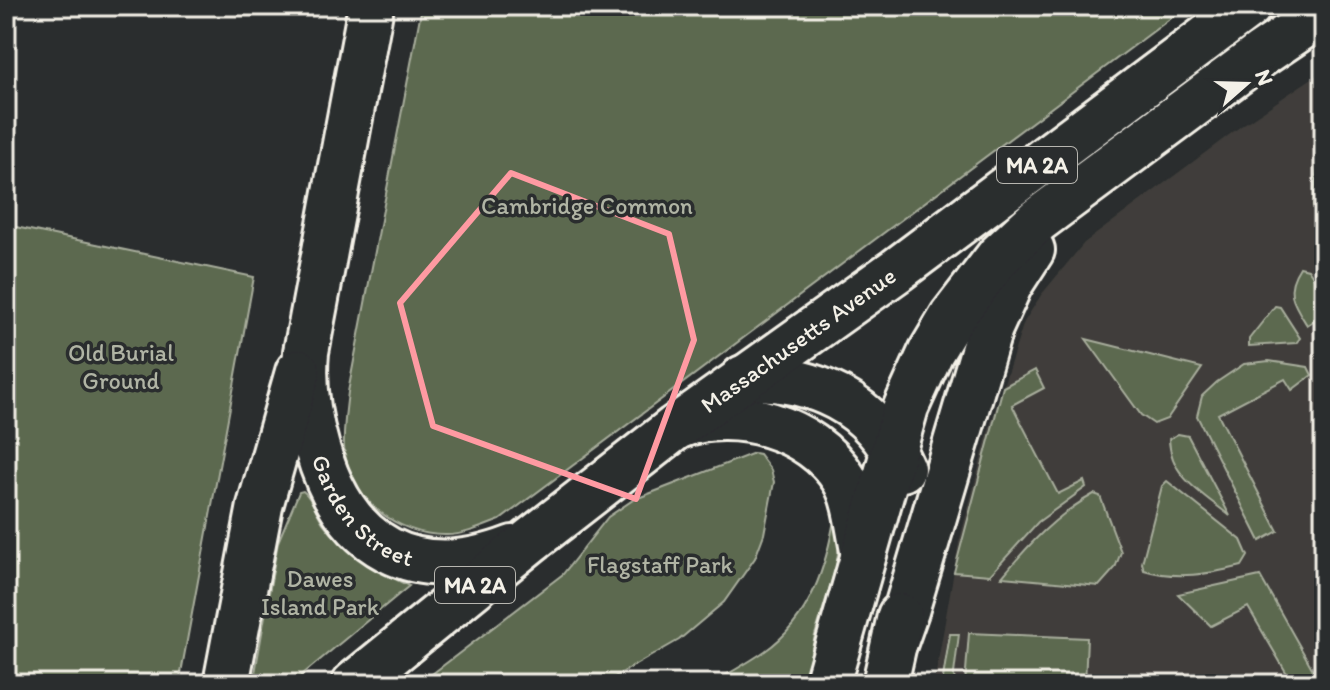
<svg xmlns="http://www.w3.org/2000/svg" width="1330" height="690" viewBox="0 0 1330 690" font-family="Itim,sans-serif">
<style>
.built{fill:#3f3e3a}
.green{fill:#5c6950;stroke:#a8ad9c;stroke-width:2}
.lines{fill:none;stroke-linecap:round;stroke-linejoin:round}
.major-casing{stroke:#f4f1e8;stroke-width:50}
.major{stroke:#2a2d2e;stroke-width:44}
.marked{fill:none;stroke:#ff9aa2;stroke-width:6;stroke-linejoin:round}
.labels{text-anchor:middle;stroke-width:7;stroke-linejoin:round;paint-order:stroke}
.shield{fill:#2a2d2e;stroke:#b7b6b0;stroke-width:2}
.shield-label{font-size:22px;font-weight:bold;fill:#f4f1e8}
.park-label{font-size:24px;fill:#b0b4a4;stroke:#2a2d2e}
.street-label{font-size:24px;fill:#f4f1e8;stroke:#2a2d2e}
</style>
<rect width="100%" height="100%" fill="#2a2d2e"/>
<filter id="ink" filterUnits="userSpaceOnUse"><feTurbulence type="fractalNoise" baseFrequency=".0125" numOctaves="2"/><feDisplacementMap in="SourceGraphic" scale="16" xChannelSelector="R" yChannelSelector="G"/><feConvolveMatrix kernelMatrix="1 2 1 2 8 2 1 2 1" color-interpolation-filters="sRGB"/></filter>
<g filter="url(#ink)">
<polygon class="built" points="1324,70 1324,684 934,684 959,542 989,429 1024,322 1041,295 1084,243 1241,126"/>
<g class="green">
<path d="M422 6H1187L500 520C484 526 464 535 447 535 396 536 349 498 344 447 343 429 346 410 348 392Z"/>
<polygon points="1318,157 1324,157 1323,211 1313,206"/>
<polygon points="6,225 254,277 179,684 6,684"/>
<path d="M1300 267 1308 269 1324 293V314L1307 325C1293 303 1284 291 1300 267Z"/>
<polygon points="1275,306 1280,307 1300,338 1296,343 1249,346 1249,339"/>
<polygon points="1086,339 1202,368 1167,419 1154,424 1141,415"/>
<polygon points="1269,361 1308,367 1312,375 1292,390 1285,379 1218,414 1278,531 1260,541 1197,416 1202,396 1217,382 1244,364"/>
<polygon points="1035,370 1044,388 1012,405 1058,494 1084,481 1086,487 1038,522 990,575 954,572 1003,387"/>
<path d="M1178 434 1188 436 1230 516C1203 494 1170 477 1169 439Z"/>
<polygon points="754,453 759,454 771,470 774,482 764,534 755,558 724,602 679,640 602,684 419,684 563,574 608,517 633,500"/>
<path d="M1167 481 1241 540 1248 556 1242 566C1210 574 1176 580 1144 570L1142 563 1162 486Z"/>
<path d="M303 491C312 498 316 512 323 523 345 553 376 570 409 586L291 684H253L278 542 299 492Z"/>
<path d="M1094 494 1100 496 1121 552 1115 568 1099 586 1002 577C1029 544 1056 515 1094 494Z"/>
<path d="M835 514 843 519 836 567 815 635 804 684H711C729 673 748 663 765 651 810 620 827 565 835 514Z"/>
<polygon points="1260,576 1321,684 1293,684 1248,607 1211,626 1178,594"/>
<polygon points="969,633 1087,638 1085,684 965,684"/>
<polygon points="950,634 959,634 954,674 955,684 942,684"/>
</g>
<g class="lines">
<defs>
<g id="major">
<path id="s1" d="M371 6 306 352C303 384 308 417 317 448 345 548 414 586 513 548"/>
<path d="M743 378C813 376 874 403 902 469"/>
<path d="M679 426C734 405 812 427 844 479 856 499 858 527 863 550"/>
<polyline points="895,642 906,611 990,328 1010,284 1032,250"/>
<polyline points="226,684 260,506 298,372"/>
<path id="s2" d="M354 684 530 541 675 428 897 270 1249 6"/>
<polyline points="827,684 906,407 931,352 952,317 999,256 1038,220 1262,54 1324,12"/>
<polyline points="885,684 900,616"/>
</g>
</defs>
<use href="#major" class="major-casing"/>
<use href="#major" class="major"/>
</g>
</g>
<path class="marked" d="M511 173 669 234 694 340 636 499 433 426 400 303Z"/>
<g class="labels">
<g class="shield">
<rect x="997" y="147" width="80" height="36" rx="6"/>
<rect x="435" y="567" width="80" height="36" rx="6"/>
</g>
<g class="shield-label">
<text x="1037" y="173">MA 2A</text>
<text x="475" y="593">MA 2A</text>
</g>
<g class="park-label">
<text x="587" y="214">Cambridge Common</text>
<text x="121" y="361">Old Burial<tspan x="121" dy="28">Ground</tspan></text>
<text x="660" y="573">Flagstaff Park</text>
<text x="320" y="587">Dawes<tspan x="320" dy="28">Island Park</tspan></text>
</g>
<g class="street-label">
<text dy="8" stroke="none"><textPath href="#s2" startOffset="562">Massachusetts Avenue</textPath></text>
<text dy="8" stroke="none"><textPath href="#s1" startOffset="530">Garden Street</textPath></text>
</g>
</g>
<rect width="1330" height="690" fill="none" stroke="#2a2d2e" stroke-width="32"/>
<rect x="16" y="16" width="1298" height="658" fill="none" stroke="#f4f1e8" stroke-width="3" filter="url(#ink)"/>
<g transform="translate(1246 84) rotate(70)" stroke="#2a2d2e" stroke-width="6" paint-order="stroke">
<path d="M0-6L14 30L0 20L-14 30Z" fill="#f4f1e8"/>
<text y="-12" font-size="22" font-weight="bold" text-anchor="middle" fill="#f4f1e8">N</text>
</g>
</svg>
